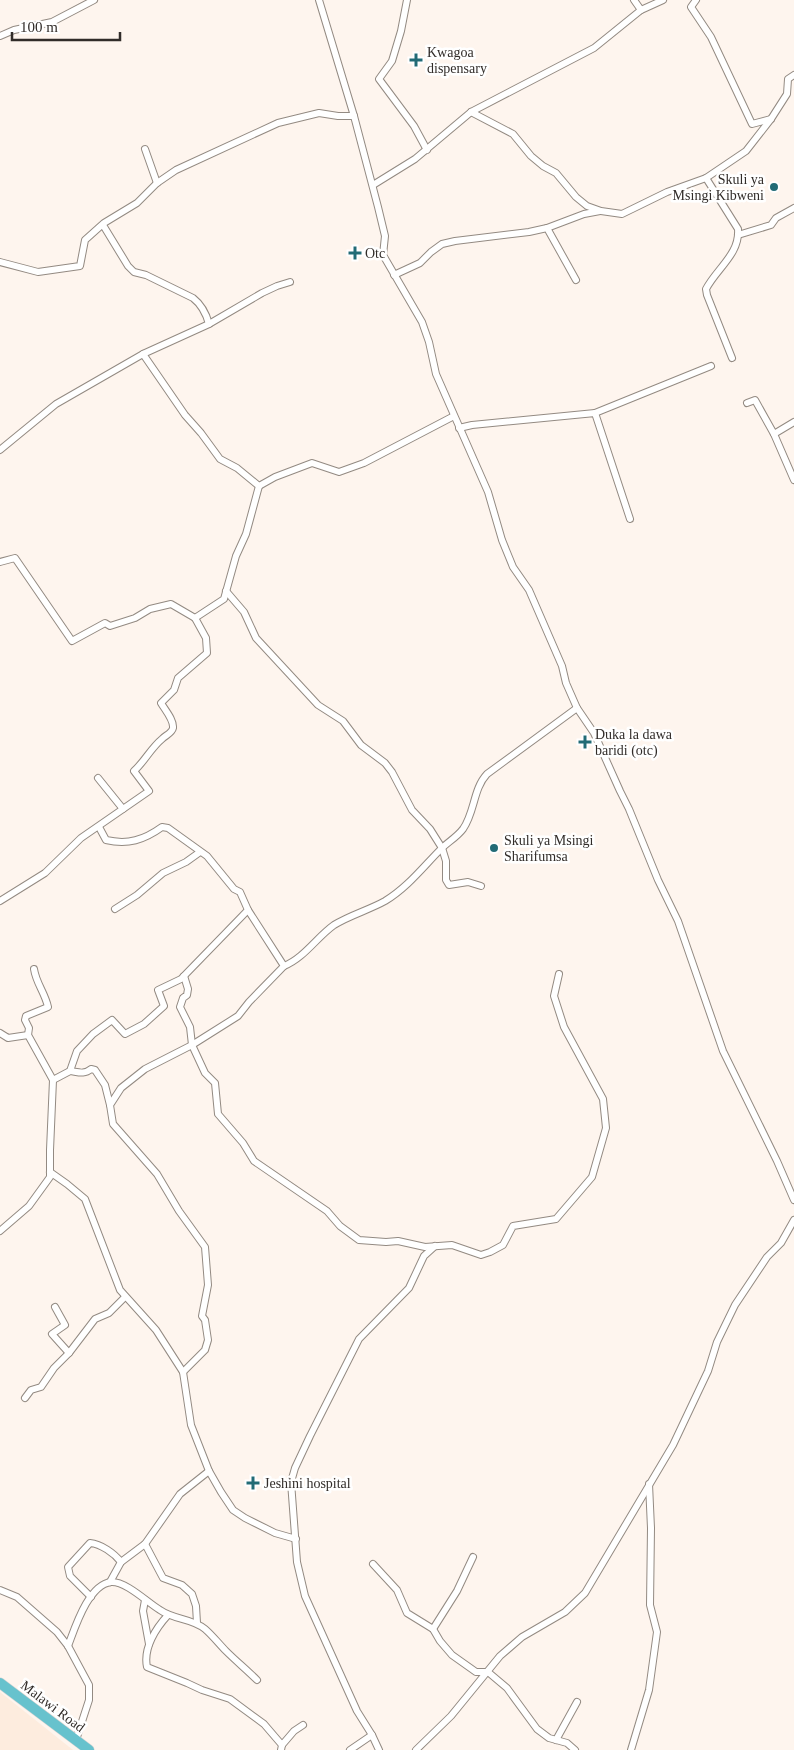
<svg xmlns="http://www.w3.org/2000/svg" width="794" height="1750" viewBox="0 0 794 1750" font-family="Georgia,serif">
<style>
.built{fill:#fdecde}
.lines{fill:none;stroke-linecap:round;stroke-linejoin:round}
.minor-casing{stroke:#938a82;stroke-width:8}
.primary-casing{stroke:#d6d5d4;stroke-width:11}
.minor{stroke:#fff;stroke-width:6}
.primary{stroke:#67c2cd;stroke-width:10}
.poi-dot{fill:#226b76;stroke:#fff;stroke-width:2}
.labels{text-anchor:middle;stroke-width:5;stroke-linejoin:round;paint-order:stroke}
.poi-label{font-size:14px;fill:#312c29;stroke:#fff;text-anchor:start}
.street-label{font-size:14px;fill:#312c29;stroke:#fff}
</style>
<rect width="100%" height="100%" fill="#fef5ee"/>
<polygon class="built" points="0,1692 73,1750 0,1750"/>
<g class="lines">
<defs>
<g id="minor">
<polyline points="319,0 354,116 378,207 385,236 383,255 422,322 429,342 436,374 488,492 502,540 513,567 529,590 562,666 566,683 577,708 594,733 620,791 629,809 658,880 678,921 723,1051 777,1161 794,1200"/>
<polyline points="407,0 401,31 392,61 379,79 414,126 427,150"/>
<polyline points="696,0 691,7 711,37 752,124 771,119"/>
<polyline points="641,10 663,0"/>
<polyline points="0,36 14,30 52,22 94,0"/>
<polyline points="471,112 513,134 531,156 543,166 556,173 576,197 587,206 601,211 622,214 667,192 706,178 746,151 771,119 787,94 788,79 794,75"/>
<polyline points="145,149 157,183"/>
<path d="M706 178 738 229C740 254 717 268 706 289L707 295 732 358"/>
<polyline points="373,185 415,159 471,112 594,48 641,10 634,0"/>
<path d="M103 225 128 266 134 272 146 275 193 298C202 305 206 313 209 324"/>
<polyline points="547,228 584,214 600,211"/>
<polyline points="738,235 771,225 776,218 794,208"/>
<polyline points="0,262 38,272 80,266 85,240 104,223 137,203 157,183 176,170 278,123 319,113 338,116 354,116"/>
<polyline points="394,275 420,263 431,252 442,244 455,241 529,232 547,228 576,280"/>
<polyline points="143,354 185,415 201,433 220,459 237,468 259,486"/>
<polyline points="747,403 755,400 774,434 794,480"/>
<polyline points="595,413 711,366"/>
<polyline points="459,428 472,425 595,413 630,519"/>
<polyline points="774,434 794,422"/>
<polyline points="0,450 56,404 143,354 209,324 262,293 277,286 290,282"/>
<polyline points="259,486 275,477 312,463 339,472 364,463 454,416"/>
<polyline points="0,562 15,558 72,641 105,623 110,626 135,618 150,609 171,604 195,618 224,599 236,556 246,534 259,486"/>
<polyline points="226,591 244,612 256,638 318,705 343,721 361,745 385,763 392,772 412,810 430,829 442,848 446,861 446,880 449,885 468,882 481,886"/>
<polyline points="98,778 123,809"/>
<path d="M0 901 45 873 81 838 149 791 134 771C145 761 151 748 162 739 166 735 172 733 173 728 174 720 165 710 161 703L174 690 178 678 207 653 206 638 195 618"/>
<polyline points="115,909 137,895 163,873 186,862 200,852"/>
<path d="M284 966C304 958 317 937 334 925 350 915 369 910 385 901 408 887 423 867 441 849 448 842 457 837 463 829 475 812 473 789 487 774L577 708"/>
<polyline points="184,976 188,989 187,995 183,998 180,1007 190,1027 192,1045 205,1073 215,1083 218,1114 243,1143 254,1161 327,1211 340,1226 359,1240 386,1242 398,1241 425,1247 452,1245 481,1255 490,1252 503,1245 513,1226 556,1219 592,1177 606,1128 603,1099 564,1027 554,996 559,974"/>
<polyline points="0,1033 8,1038 28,1035"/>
<path d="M70 1071C78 1072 84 1075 91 1069L95 1070 105 1085 110 1105"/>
<path d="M53 1080 70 1071 77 1051 93 1034 112 1020 125 1034 144 1024 164 1006 158 990 181 979 248 910 240 892 234 889 207 856 168 828 162 827C144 840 128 845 106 840L99 827"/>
<polyline points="50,1172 67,1184 85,1199 120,1290 156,1330 183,1372 191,1425 209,1471 221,1492 233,1510 245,1518 275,1533 296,1539"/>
<path d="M0 1231 29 1206 50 1177V1150L53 1080 28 1035 29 1028 25 1020 26 1016 48 1007C45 993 36 983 34 969"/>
<polyline points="55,1307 65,1325 52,1334 69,1353"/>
<polyline points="183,1372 205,1350 208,1340 205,1320 202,1316 208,1285 205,1247 179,1211 157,1174 113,1124 110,1105 121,1088 145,1069 192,1045 238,1016 249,1002 284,966 248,910"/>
<polyline points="25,1398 31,1390 41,1387 54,1368 69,1353 95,1319 109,1313 125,1297"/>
<polyline points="145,1544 163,1578 182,1585 192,1594 196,1606 197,1623"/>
<polyline points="373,1564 397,1590 407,1613 433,1629 440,1641 452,1655 476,1672 488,1672 507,1688 537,1729 549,1738 567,1743 575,1750"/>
<polyline points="110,1582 121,1562 145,1544 180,1494 209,1471"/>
<polyline points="0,1590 17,1597 57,1632 68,1646 89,1685 89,1700 76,1740"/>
<path d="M91 1597 70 1576 68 1567 90 1543C101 1544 114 1553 121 1562"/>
<polyline points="145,1600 143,1611 149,1644"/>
<path d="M168 1615C156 1628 143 1648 147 1667L187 1683 202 1690 230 1699 264 1724 282 1745 281 1750"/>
<polyline points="433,1629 457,1591 473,1557"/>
<path d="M68 1646C75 1628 88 1585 111 1582 126 1581 148 1603 160 1610 174 1620 192 1618 205 1629 213 1636 219 1644 226 1651 236 1661 247 1670 257 1680"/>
<polyline points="556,1740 577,1702"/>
<polyline points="282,1745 294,1731 303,1725"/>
<polyline points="350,1750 372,1735"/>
<polyline points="379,1750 372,1735 357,1711 305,1596 297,1562 291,1482 295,1468 310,1436 359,1339 409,1288 424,1256 435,1246"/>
<polyline points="416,1750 451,1716 500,1656 522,1637 565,1612 585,1593 673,1445 708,1371 717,1342 735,1305 767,1257 781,1243 794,1220"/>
<polyline points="631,1750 649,1690 657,1632 650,1605 651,1528 649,1484"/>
</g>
<polyline id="primary" points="0,1683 89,1750"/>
</defs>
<use href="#minor" class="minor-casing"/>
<use href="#primary" class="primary-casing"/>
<use href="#minor" class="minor"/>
<use href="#primary" class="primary"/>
</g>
<g class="poi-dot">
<path d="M413.5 52.5h5v5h5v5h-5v5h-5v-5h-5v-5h5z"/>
<circle cx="774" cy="187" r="5"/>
<path d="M352.5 245.5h5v5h5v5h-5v5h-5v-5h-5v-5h5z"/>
<path d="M582.5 734.5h5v5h5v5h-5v5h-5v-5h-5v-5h5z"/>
<circle cx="494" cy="848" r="5"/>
<path d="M250.5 1475.5h5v5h5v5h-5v5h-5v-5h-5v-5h5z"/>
</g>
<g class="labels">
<g class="poi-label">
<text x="427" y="57">Kwagoa<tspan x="427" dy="16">dispensary</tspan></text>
<text x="764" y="184" text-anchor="end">Skuli ya<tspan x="764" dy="16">Msingi Kibweni</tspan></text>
<text x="365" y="258">Otc</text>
<text x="595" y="739">Duka la dawa<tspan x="595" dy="16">baridi (otc)</tspan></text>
<text x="504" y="845">Skuli ya Msingi<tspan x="504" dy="16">Sharifumsa</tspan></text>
<text x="264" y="1488">Jeshini hospital</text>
</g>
<g class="street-label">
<text transform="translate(53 1706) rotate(37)" y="5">Malawi Road</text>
</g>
</g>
<path d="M12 32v8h108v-8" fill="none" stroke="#312c29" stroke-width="2.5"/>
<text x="20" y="32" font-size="15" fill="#312c29" stroke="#ffffff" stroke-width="4" paint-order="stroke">100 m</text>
</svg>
